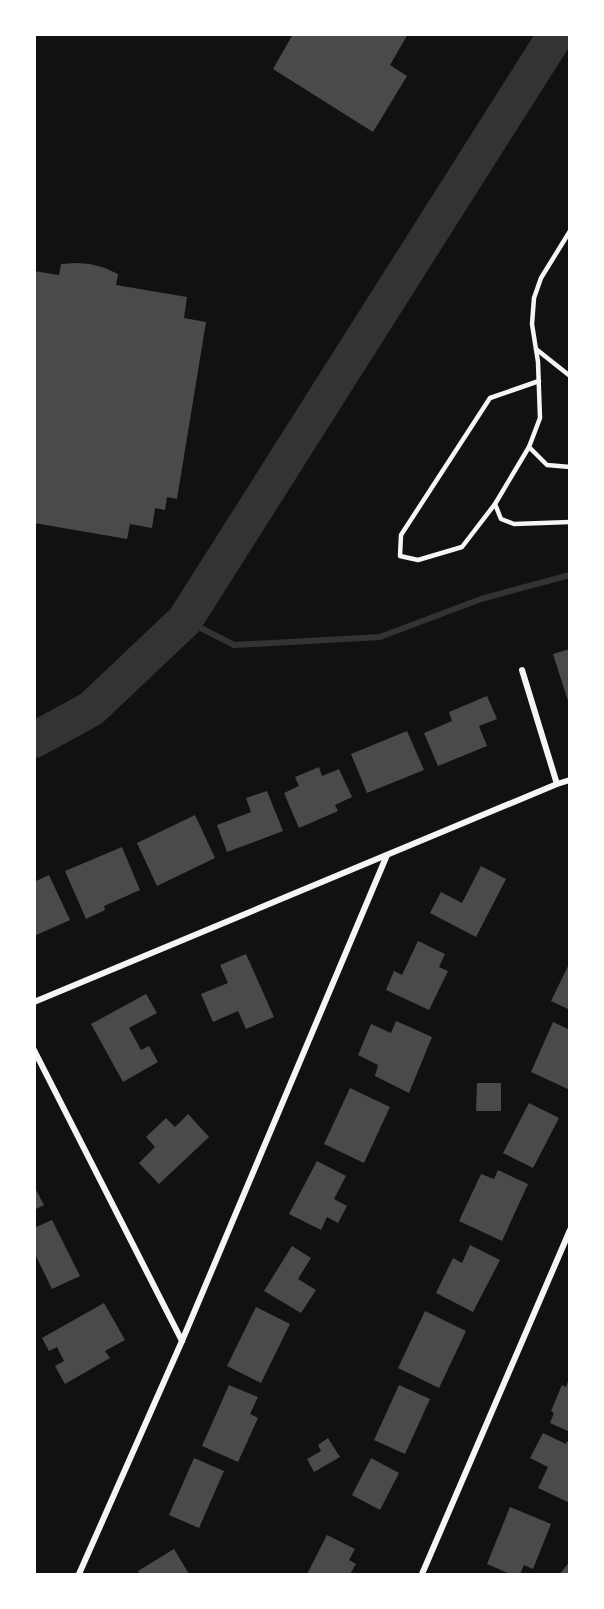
<svg xmlns="http://www.w3.org/2000/svg" width="604" height="1609" viewBox="0 0 604 1609" font-family="Inter,sans-serif">
<style>
.lines{fill:none;stroke-linecap:round;stroke-linejoin:round}
.stream{stroke:#333;stroke-width:6}
.river{stroke:#333;stroke-width:36}
.building{fill:#4a4a4a}
.service{stroke:#f5f5f5;stroke-width:4.5}
.minor{stroke:#f5f5f5;stroke-width:6}
</style>
<rect width="100%" height="100%" fill="#111"/>
<g class="lines">
<polyline class="stream" points="185,620 234,645 380,637 481,599 570,575"/>
<polyline class="river" points="34,740 91,709 185,620 556,34"/>
</g>
<g class="building">
<polygon points="293,34 408,34 390,65 407,76 373,132 273,69"/>
<polygon points="76,263 90,264 105,268 118,274 116,285 187,297 184,318 206,322 177,499 167,497 165,510 155,508 152,528 130,524 127,539 34,523 34,271 59,275 61,264"/>
<polygon points="570,649 570,704 569,704 553,654"/>
<polygon points="487,696 497,719 479,726 487,746 438,766 424,733 452,721 449,712"/>
<polygon points="407,731 424,770 367,793 351,754"/>
<polygon points="319,767 322,776 339,769 352,797 335,805 338,811 299,828 284,793 299,786 295,777"/>
<polygon points="267,791 283,831 227,852 217,825 251,812 246,798"/>
<polygon points="195,815 215,858 157,886 137,843"/>
<polygon points="122,847 140,890 104,906 105,910 86,919 65,871"/>
<polygon points="481,866 506,879 476,937 430,913 441,892 462,903"/>
<polygon points="49,875 70,920 34,936 34,882"/>
<polygon points="418,941 445,954 439,967 448,971 429,1010 386,990 394,971 402,975"/>
<polygon points="246,954 274,1017 246,1029 238,1011 213,1022 201,994 228,983 220,965"/>
<polygon points="570,962 570,1010 551,1001"/>
<polygon points="146,994 157,1013 129,1028 141,1050 149,1046 158,1062 123,1082 91,1024"/>
<polygon points="396,1021 432,1037 409,1093 375,1076 378,1065 358,1055 371,1024 391,1033"/>
<polygon points="553,1022 570,1030 570,1090 531,1072"/>
<polygon points="477,1083 501,1083 501,1111 476,1111"/>
<polygon points="350,1088 390,1107 364,1163 324,1144"/>
<polygon points="529,1103 559,1118 533,1168 503,1153"/>
<polygon points="188,1114 209,1137 159,1184 139,1163 155,1147 146,1137 166,1118 175,1127"/>
<polygon points="317,1161 346,1176 334,1199 347,1206 338,1223 327,1217 321,1230 289,1214"/>
<polygon points="498,1170 528,1184 502,1241 459,1221 481,1174 494,1179"/>
<polygon points="34,1186 44,1205 34,1210"/>
<polygon points="52,1220 80,1276 52,1289 34,1252 34,1228"/>
<polygon points="470,1245 500,1260 473,1312 436,1293 453,1258 462,1263"/>
<polygon points="292,1246 311,1258 298,1279 316,1290 301,1313 264,1291"/>
<polygon points="104,1303 125,1340 105,1351 110,1358 65,1384 55,1366 64,1361 57,1347 49,1351 42,1338"/>
<polygon points="256,1307 290,1324 261,1383 227,1366"/>
<polygon points="425,1311 466,1331 439,1388 398,1368"/>
<polygon points="569,1378 570,1378 570,1432 550,1423 554,1413 551,1411 562,1385 566,1387"/>
<polygon points="229,1385 258,1397 250,1414 258,1418 238,1462 202,1446"/>
<polygon points="399,1385 430,1399 405,1454 374,1440"/>
<polygon points="543,1433 566,1444 567,1441 570,1443 570,1503 538,1488 548,1467 530,1458"/>
<polygon points="328,1438 340,1457 314,1472 307,1459 321,1451 318,1445"/>
<polygon points="194,1458 224,1471 199,1528 169,1515"/>
<polygon points="371,1458 399,1473 380,1510 352,1495"/>
<polygon points="510,1507 551,1524 533,1569 524,1565 520,1574 510,1574 487,1564"/>
<polygon points="327,1535 355,1549 349,1560 356,1564 350,1574 307,1574"/>
<polygon points="174,1549 189,1574 140,1574 138,1571"/>
<polygon points="570,1561 570,1574 560,1574"/>
</g>
<g class="lines">
<g class="service">
<polyline points="570,231 541,278 534,298 532,324 538,362 540,418 529,447 495,504 501,519 514,524 570,522"/>
<polyline points="536,349 570,376"/>
<polyline points="529,447 547,465 570,467"/>
<polyline points="495,504 462,547 418,560 400,556 401,535 490,398 539,381"/>
</g>
<g class="minor">
<polyline points="522,670 557,784"/>
<polyline points="34,1002 557,784 570,780"/>
<polyline points="34,1050 182,1341"/>
<polyline points="79,1574 182,1341 387,855"/>
<polyline points="422,1574 570,1230"/>
</g>
</g>
<rect width="604" height="1609" fill="none" stroke="#ffffff" stroke-width="72"/>
</svg>
